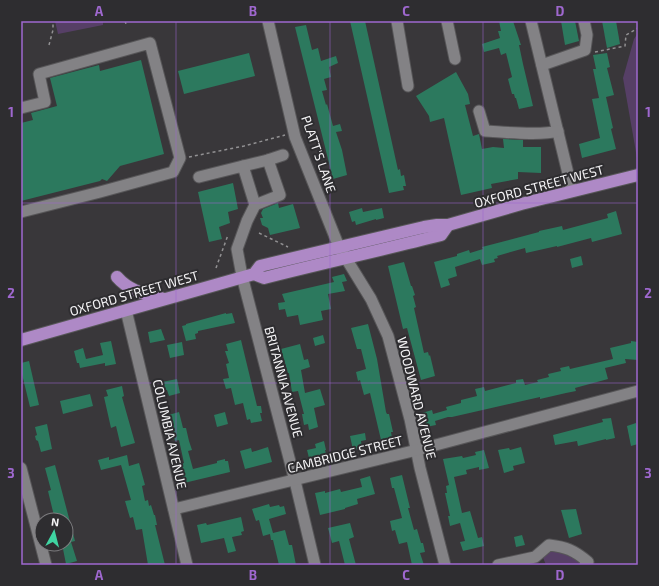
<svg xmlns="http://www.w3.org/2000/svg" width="659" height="586" viewBox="0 0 659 586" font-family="'Exo 2',sans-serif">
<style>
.green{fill:#563f66}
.building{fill:#2c795e}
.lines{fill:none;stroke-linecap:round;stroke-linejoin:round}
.minor-casing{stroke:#575658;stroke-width:13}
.major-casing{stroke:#575658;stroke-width:14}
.path{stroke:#929193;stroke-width:1.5;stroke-dasharray:3 3;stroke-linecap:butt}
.minor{stroke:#838285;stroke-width:11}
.major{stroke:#ae89c6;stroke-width:12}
.grid{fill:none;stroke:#9f68cf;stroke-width:1;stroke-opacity:0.55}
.labels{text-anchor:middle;stroke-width:4;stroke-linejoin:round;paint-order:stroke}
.street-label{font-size:13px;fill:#f4f3f5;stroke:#2e2d30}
.neatline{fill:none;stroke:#9f68cf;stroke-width:1.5}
.grid-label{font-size:13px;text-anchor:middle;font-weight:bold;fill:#9f68cf}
</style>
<rect width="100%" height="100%" fill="#39373a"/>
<g class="green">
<polygon points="55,21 103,21 103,25 58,34"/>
<polygon points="638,33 638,158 637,158 623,78 634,39"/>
<polygon points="548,548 577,557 581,563 580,565 546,565 542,555"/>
</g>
<g class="building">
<polygon points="350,21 365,21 398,170 400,169 401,176 404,175 406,186 403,186 404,190 389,193"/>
<polygon points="499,21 513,21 521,45 519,45 523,64 533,106 519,109 516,98 515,98 514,94 512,94 508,79 512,77 506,53 501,55 499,48 484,52 482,44 500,38 498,31 501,31"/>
<polygon points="561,21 575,21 579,41 565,45"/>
<polygon points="602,21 616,21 620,44 607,48"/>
<polygon points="306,25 312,50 318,48 321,61 336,56 338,63 329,67 331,77 324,79 327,90 322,91 326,105 327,104 333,126 340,124 342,131 336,132 342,150 347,175 333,179 295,27"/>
<polygon points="249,53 255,76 184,94 178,71"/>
<polygon points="607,53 610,67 607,68 614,95 606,97 613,128 611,129 616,149 582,158 579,144 600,138 592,99 599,98 593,69 596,69 593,55"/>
<polygon points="141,60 164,154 120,166 107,181 102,179 100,181 21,201 21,123 33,120 31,113 57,106 50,78 99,65 100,71"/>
<polygon points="456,72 468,94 470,104 465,105 473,136 479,134 482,149 493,147 504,148 503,139 523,140 523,147 541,147 541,173 518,172 518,179 491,184 492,188 461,195 444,118 430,122 429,116 416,96"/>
<polygon points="233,183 238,209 228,212 230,223 219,227 222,239 209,242 198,192"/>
<polygon points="278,203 279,208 293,204 300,228 270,235 268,228 262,225 260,218 263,218 261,213 263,209"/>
<polygon points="362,208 363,212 382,208 384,218 376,220 376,219 356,225 355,221 352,222 349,212"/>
<polygon points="616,211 622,234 592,242 591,238 557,247 557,246 526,253 525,248 497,256 498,258 494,259 495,262 482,265 480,259 455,267 457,276 448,279 450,285 441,288 434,262 457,256 457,254 469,250 470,253 483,249 482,247 539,232 539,231 562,226 563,230 608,218 607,214"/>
<polygon points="581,256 583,265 572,268 570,259"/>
<polygon points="404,262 411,286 412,286 415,295 413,296 416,307 414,308 424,353 428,352 429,356 430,355 435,376 421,380 407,328 403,329 388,266"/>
<polygon points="344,274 347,281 342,282 345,291 328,294 331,309 321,311 323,320 300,325 298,315 287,317 285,309 279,310 278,303 285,302 282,294 334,282 332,277"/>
<polygon points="226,313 226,314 232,313 235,323 198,331 198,333 195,334 196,339 186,341 182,326 186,325 186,324"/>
<polygon points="368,324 377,359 386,412 387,414 389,414 393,432 391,432 392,438 381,440 370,393 364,395 360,380 358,381 356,372 366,369 361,349 357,349 351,328"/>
<polygon points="161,329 165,340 150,343 148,332"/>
<polygon points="323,335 325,343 315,346 313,338"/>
<polygon points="241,340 257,406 261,406 262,413 260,413 262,421 251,423 250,419 247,420 243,403 235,405 231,388 226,389 223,379 229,378 226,364 229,363 225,351 228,351 226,344"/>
<polygon points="111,341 116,364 105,366 105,363 80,368 79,363 77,363 74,351 83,348 86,359 103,355 100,343"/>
<polygon points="631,341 638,342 638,360 625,359 626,363 605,368 608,379 575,388 576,391 566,393 540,399 540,397 452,417 448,417 435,421 436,425 426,427 422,413 432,410 433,414 447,410 446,407 461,403 461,400 477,396 475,389 484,387 485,391 516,383 516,380 523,379 525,385 538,382 537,380 549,377 548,374 561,371 560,368 569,366 570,369 613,359 610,348 631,343"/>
<polygon points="182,342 184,355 170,358 167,345"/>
<polygon points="300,344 304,360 308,359 310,367 301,370 305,393 320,389 325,405 314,408 318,427 309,430 308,424 304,425 302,414 304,414 298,391 292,392 289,373 288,373 281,349"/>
<polygon points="29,361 39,405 30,407 21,370 21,363"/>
<polygon points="177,379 180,393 169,396 167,390 163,390 162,382"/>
<polygon points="122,386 124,396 122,397 135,443 121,447 116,426 111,428 104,397 108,396 106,390"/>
<polygon points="90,394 93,406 63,414 60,401"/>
<polygon points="179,412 183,428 186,428 189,441 192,450 188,451 193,469 217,463 217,461 225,459 225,461 228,461 230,472 184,483 180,465 184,463 179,440 175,441 170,424 167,425 165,416"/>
<polygon points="225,412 228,424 217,427 214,415"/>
<polygon points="611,418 615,438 606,440 606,439 578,446 577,441 555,445 553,435 603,422 602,419"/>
<polygon points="636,423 638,431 638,444 631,446 627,426"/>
<polygon points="47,424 52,449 41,452 38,441 36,440 35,436 37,435 35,427"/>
<polygon points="365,433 366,440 361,441 362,448 353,450 350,436"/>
<polygon points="324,441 326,450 325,450 326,454 309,458 307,450 316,448 315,444"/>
<polygon points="268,447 272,462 245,469 240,451 251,448 252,452"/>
<polygon points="521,447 525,463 513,466 514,470 504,473 498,450 509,448 510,450"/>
<polygon points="484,450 489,468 479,470 479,467 466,470 467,474 454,477 462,513 470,511 478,538 482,537 484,546 463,551 460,542 465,541 460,523 450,526 448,516 450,516 445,493 447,493 446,486 449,485 443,459 462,456 463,458 476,455 475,452"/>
<polygon points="127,455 129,466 139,463 145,485 142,486 145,501 148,500 149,506 151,505 154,515 155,515 157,525 155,525 165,565 148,565 142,529 136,530 133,517 130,518 125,501 131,500 121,465 101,470 98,460 109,457 109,460"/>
<polygon points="55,465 75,541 71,542 77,561 66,564 62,544 66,544 66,520 55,520 48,491 51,490 45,468"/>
<polygon points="402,475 410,508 408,508 414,530 417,529 421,543 423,543 425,552 420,553 424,565 412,565 407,542 399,544 395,530 392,531 390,521 402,518 394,488 392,488 390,478"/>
<polygon points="370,476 375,494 357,499 358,504 345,508 345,509 320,515 315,493 325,491 325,493 340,489 341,492 362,487 360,479"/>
<polygon points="269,504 270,507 279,505 280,507 284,506 286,514 269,519 273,533 285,530 289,545 292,545 296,565 279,565 273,540 271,540 270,534 263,536 259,520 256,521 252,509"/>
<polygon points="576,509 582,534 569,538 561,510"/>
<polygon points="241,517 244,531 241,532 242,535 232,537 236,551 228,553 224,538 201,543 197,525 206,523 207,525"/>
<polygon points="350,523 354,537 349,539 356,565 345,565 339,541 332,543 328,528"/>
<polygon points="522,535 525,545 516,547 514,537"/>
</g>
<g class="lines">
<defs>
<g id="minor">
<polyline points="268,21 295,137 339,247 371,299 388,336 410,419 420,468 445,565"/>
<polyline points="397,21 408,86"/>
<polyline points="447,21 455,59"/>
<polyline points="531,21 572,190"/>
<polyline points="542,65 585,50 587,35 584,21"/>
<polyline points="21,108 45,102 39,74 150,43 180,158 173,172 100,192 21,212"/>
<path d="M479 111 485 131C504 132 540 136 558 131"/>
<polyline points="283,155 268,160 280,195 255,205 247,221 237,249 242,276 295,481 315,565"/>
<polyline points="243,166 268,160"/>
<polyline points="199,177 243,166 255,205"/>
<polyline points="126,310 187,565"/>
<polyline points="21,468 46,565"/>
<polyline points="174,509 417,450 638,391"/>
<path d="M498 565 535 557 549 545C566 547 574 550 588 562L585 565"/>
</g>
<g id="major">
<path d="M254 274 264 278C323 263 382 250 441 235L448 225"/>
<path d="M117 277C130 292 146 294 164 299"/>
<polyline points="21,340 254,274 260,266 424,227 437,225 448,225 521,204 638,175"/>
</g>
</defs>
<use href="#minor" class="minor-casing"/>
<use href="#major" class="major-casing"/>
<g class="path">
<polyline points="125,21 126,24"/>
<polyline points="49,45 53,30 53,21"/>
<polyline points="595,52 625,46 626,35 638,28"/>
<polyline points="189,157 244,146 285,135"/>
<polyline points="259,233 288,247"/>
<polyline points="216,268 228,235"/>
</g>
<use href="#minor" class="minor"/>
<use href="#major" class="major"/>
</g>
<path class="grid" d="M176 21V565M330 21V565M483 21V565M21 203H638M21 383H638"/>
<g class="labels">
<g class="street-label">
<text transform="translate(319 154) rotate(71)" y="5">PLATT'S LANE</text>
<text transform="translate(539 186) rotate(-15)" y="5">OXFORD STREET WEST</text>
<text transform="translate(134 293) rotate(-16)" y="5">OXFORD STREET WEST</text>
<text transform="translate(284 382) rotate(75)" y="5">BRITANNIA AVENUE</text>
<text transform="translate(417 398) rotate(76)" y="5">WOODWARD AVENUE</text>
<text transform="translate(170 434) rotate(77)" y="5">COLUMBIA AVENUE</text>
<text transform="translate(345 454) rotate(-14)" y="5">CAMBRIDGE STREET</text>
</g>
</g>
<rect width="659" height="586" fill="none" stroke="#2e2d30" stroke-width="44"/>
<g transform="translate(54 532) rotate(7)"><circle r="19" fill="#2e2d30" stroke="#7d7c7f"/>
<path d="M0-3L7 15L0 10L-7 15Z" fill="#3fd4a2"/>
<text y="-6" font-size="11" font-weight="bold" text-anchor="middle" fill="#f4f3f5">N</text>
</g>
<rect x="22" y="22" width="615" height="542" class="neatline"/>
<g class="grid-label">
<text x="99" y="16">A</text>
<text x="253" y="16">B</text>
<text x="406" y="16">C</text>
<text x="560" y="16">D</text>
<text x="11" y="117">1</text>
<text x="648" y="117">1</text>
<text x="11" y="298">2</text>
<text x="648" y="298">2</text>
<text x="11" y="478">3</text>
<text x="648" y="478">3</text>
<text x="99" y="580">A</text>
<text x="253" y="580">B</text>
<text x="406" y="580">C</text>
<text x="560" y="580">D</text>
</g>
</svg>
